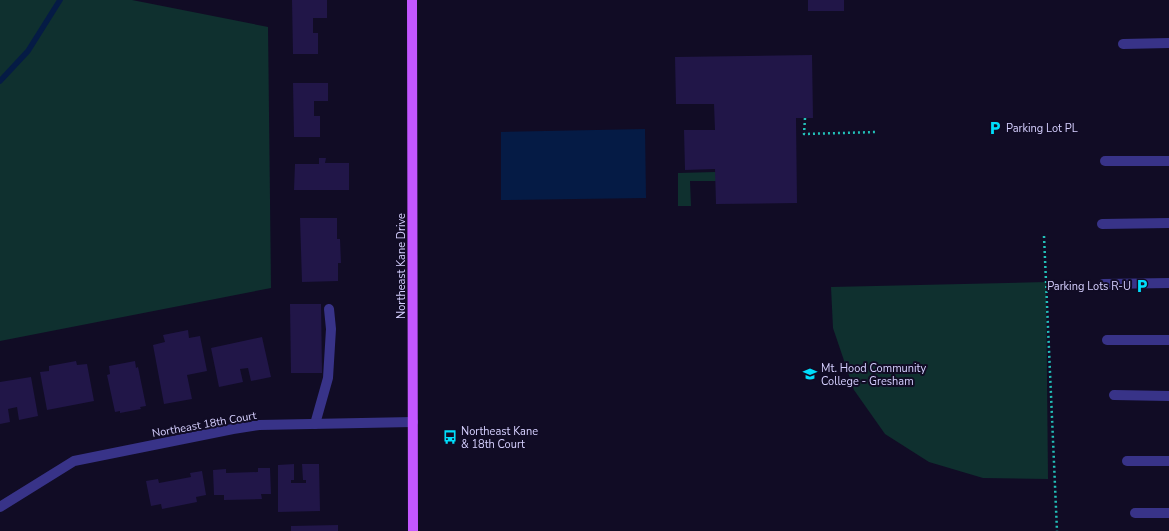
<svg xmlns="http://www.w3.org/2000/svg" width="1169" height="531" viewBox="0 0 1169 531" font-family="'Nunito Sans',sans-serif">
<style>
.green{fill:#0f302f}
.water{fill:#051b45}
.lines{fill:none;stroke-linecap:round;stroke-linejoin:round}
.stream{stroke:#051b45;stroke-width:5.5}
.building{fill:#211648}
.path{stroke:#23c0b9;stroke-width:2.5;stroke-dasharray:2 3;stroke-linecap:butt}
.minor{stroke:#383388;stroke-width:10}
.major{stroke:#c357ff;stroke-width:10}
.labels{text-anchor:middle;stroke-width:4;stroke-linejoin:round;paint-order:stroke}
.poi-label{font-size:11px;fill:#d6d0ff;stroke:#110c25;text-anchor:start}
.street-label{font-size:11px;fill:#d6d0ff;stroke:#110c25}
</style>
<rect width="100%" height="100%" fill="#110c25"/>
<g class="green">
<polygon points="0,0 132,0 268,27 271,288 0,341"/>
<polygon points="716,172 716,181 690,181 691,206 678,206 678,173"/>
<polygon points="1046,282 1048,479 983,478 929,462 885,434 854,390 833,328 831,287"/>
</g>
<polygon class="water" points="645,129 646,198 501,200 501,132"/>
<g class="lines">
<polyline class="stream" points="0,81 28,51 60,0"/>
</g>
<g class="building">
<polygon points="292,0 327,0 327,18 313,18 313,33 318,33 318,54 293,54"/>
<rect x="808" y="0" width="36" height="11"/>
<polygon points="812,55 813,118 796,118 797,203 716,204 715,169 685,170 684,130 715,130 714,104 676,104 675,57"/>
<polygon points="293,83 328,83 328,101 314,101 314,116 320,116 320,137 294,137"/>
<polygon points="319,158 326,158 325,163 349,163 349,190 294,190 295,164 319,164"/>
<polygon points="300,218 337,218 337,239 340,239 341,263 338,263 338,281 302,282"/>
<polygon points="290,304 321,304 322,373 291,373"/>
<polygon points="188,330 189,338 200,336 207,371 187,375 192,399 164,404 153,345 165,342 163,335"/>
<polygon points="262,337 271,377 251,381 248,368 240,369 243,382 219,387 211,348"/>
<polygon points="76,361 77,365 87,364 94,401 47,410 40,372 49,371 49,366"/>
<polygon points="135,361 136,368 138,367 146,406 140,407 141,409 120,413 120,411 115,412 107,375 110,374 109,366"/>
<polygon points="31,377 38,416 19,420 17,407 8,409 10,422 0,424 0,382"/>
<polygon points="294,464 294,480 291,480 291,483 306,483 306,480 303,480 302,464 319,464 320,511 278,512 278,465"/>
<polygon points="258,468 270,468 271,494 261,494 262,499 224,500 224,495 214,495 213,470 226,469 226,473 258,472"/>
<polygon points="202,471 206,495 196,497 197,502 162,509 161,504 151,506 146,481 158,479 159,483 191,477 190,473"/>
<polygon points="338,525 338,531 291,531 291,526"/>
</g>
<g class="lines">
<g class="path">
<polyline points="805,118 804,134 877,132"/>
<polyline points="1044,236 1057,531"/>
</g>
<g class="minor">
<polyline points="1123,44 1169,43"/>
<polyline points="1105,161 1169,161"/>
<polyline points="1102,224 1169,223"/>
<polyline points="1103,284 1169,283"/>
<polyline points="1107,340 1169,340"/>
<polyline points="1114,395 1169,396"/>
<polyline points="315,424 328,378 331,329 329,309"/>
<polyline points="1127,461 1169,461"/>
<polyline points="0,507 74,461 233,429 259,425 413,422"/>
<polyline points="1135,513 1169,513"/>
</g>
<polyline class="major" points="412,0 413,531"/>
</g>
<defs>
<symbol id="parking-bare" viewBox="-9 -9 18 18"><path d="M-3.5-5.5H1a3.5 3.5 0 0 1 0 7H-1V5.5H-3.5ZM-1-3.4V-.6H.8a1.4 1.4 0 0 0 0-2.8Z" fill="#00defb" stroke="#110c25" stroke-width="2.5" paint-order="stroke"/></symbol>
<symbol id="university-bare" viewBox="-9 -9 18 18"><path d="M0-5L7-2L0 1L-7-2ZM-4 1L0 2.5L4 1V4Q0 6-4 4Z" fill="#00defb" stroke="#110c25" stroke-width="2.5" paint-order="stroke"/></symbol>
<symbol id="bus-bare" viewBox="-9 -9 18 18"><path d="M-5-6H5V4H4V6H2V4H-2V6H-4V4H-5ZM-3.5-4V0h7V-4ZM-3.5 1.2v1.5H-2V1.2ZM2 1.2v1.5H3.5V1.2Z" fill="#00defb" stroke="#110c25" stroke-width="2.5" paint-order="stroke"/></symbol>
</defs>
<g fill-rule="evenodd">
<use href="#parking-bare" x="985" y="118" width="20" height="20"/>
<use href="#parking-bare" x="1132" y="276" width="20" height="20"/>
<use href="#university-bare" x="800" y="364" width="20" height="20"/>
<use href="#bus-bare" x="440" y="427" width="20" height="20"/>
</g>
<g class="labels">
<g class="poi-label">
<text x="1006" y="132">Parking Lot PL</text>
<text x="1131" y="290" text-anchor="end">Parking Lots R-U</text>
<text x="821" y="372">Mt. Hood Community<tspan x="821" dy="13">College - Gresham</tspan></text>
<text x="461" y="435">Northeast Kane<tspan x="461" dy="13">&amp; 18th Court</tspan></text>
</g>
<g class="street-label">
<text transform="translate(401 266) rotate(-90)" y="4">Northeast Kane Drive</text>
<text transform="translate(204 424) rotate(-10)" y="4">Northeast 18th Court</text>
</g>
</g>
</svg>
